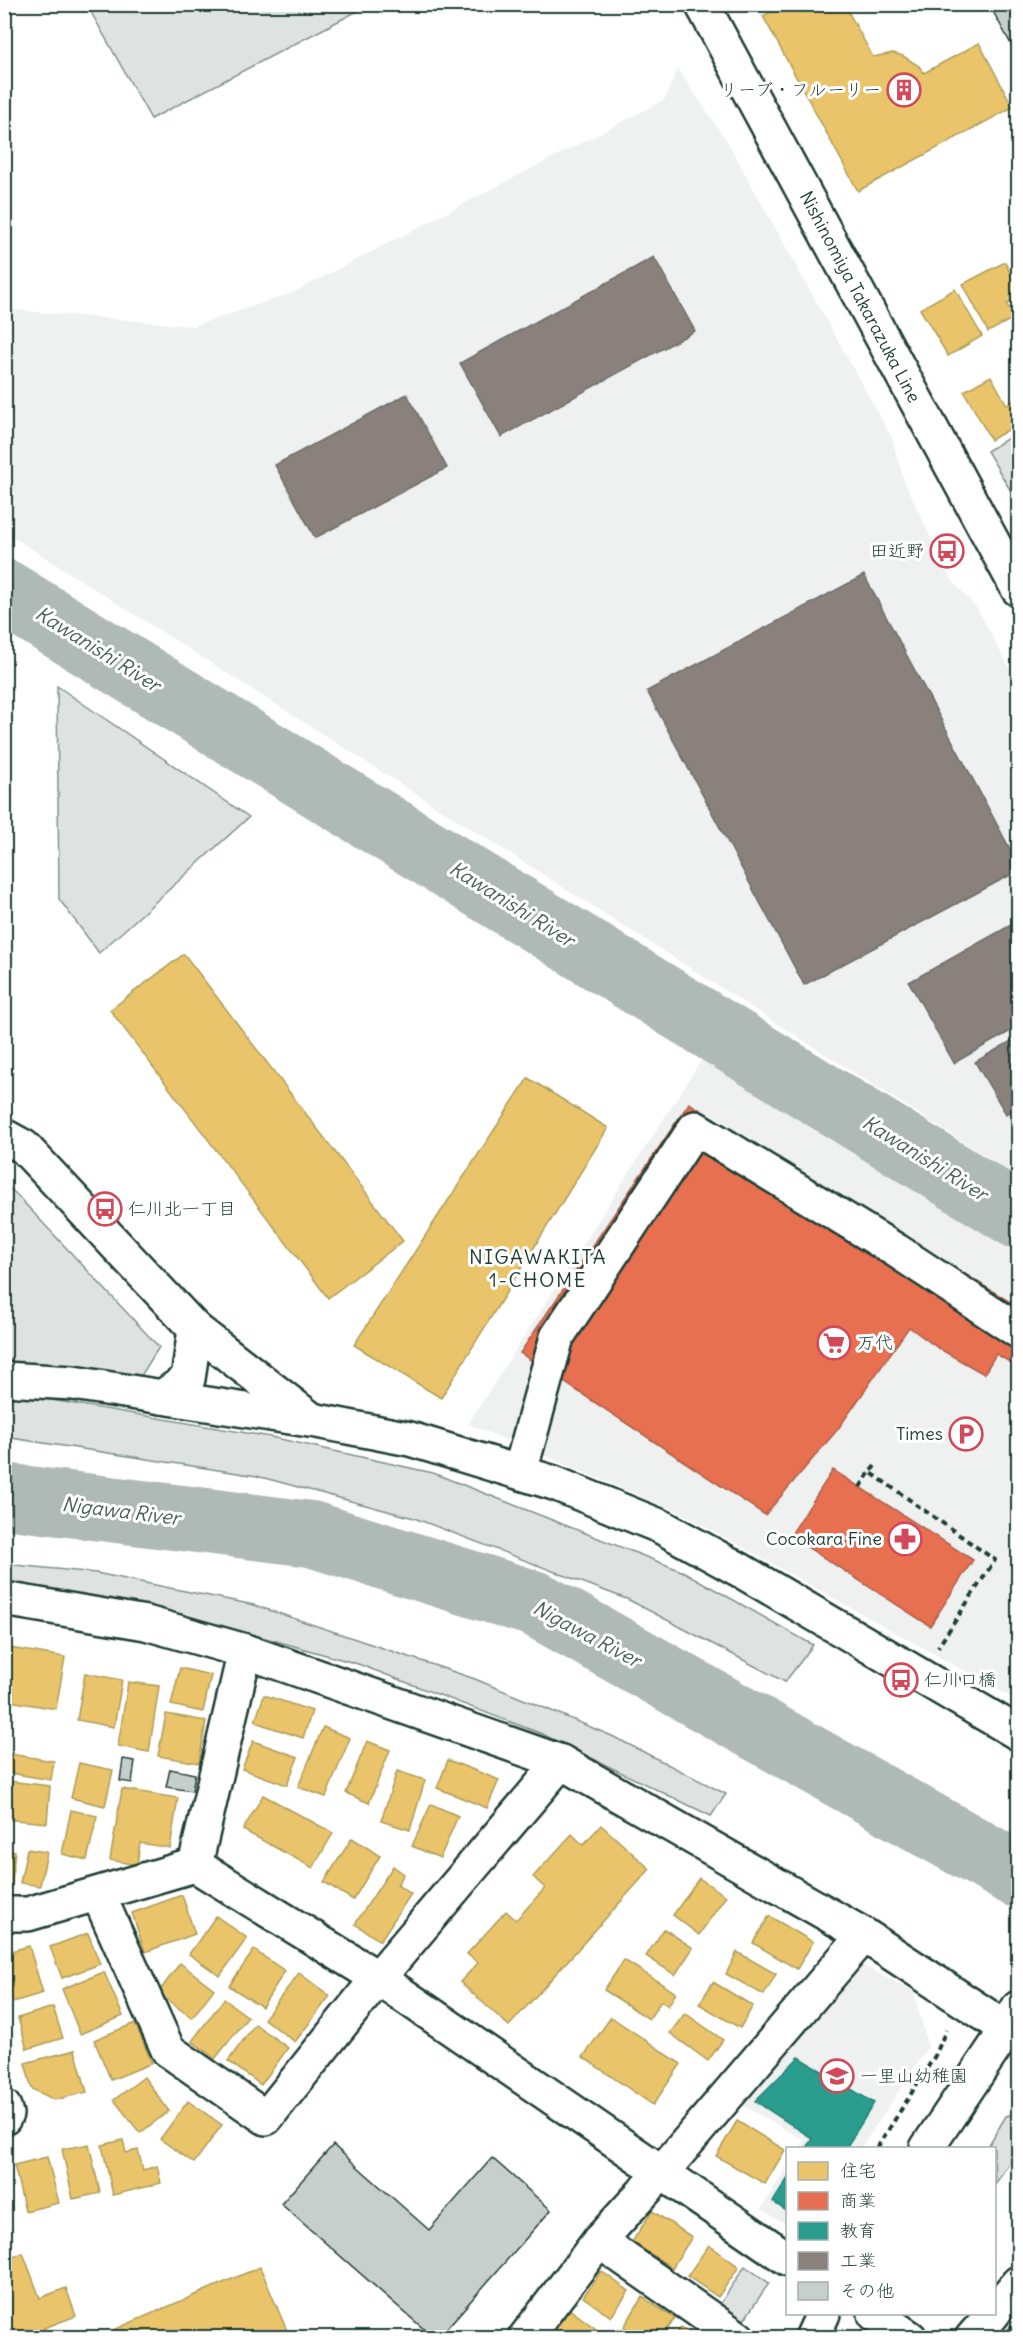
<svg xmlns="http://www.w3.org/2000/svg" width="1023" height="2342" viewBox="0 0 1023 2342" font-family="Delius,'Klee One',sans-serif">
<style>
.built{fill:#eef1f0}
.green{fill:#dee3e2;stroke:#7e908b;stroke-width:1.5}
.homes{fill:#e9c46a;stroke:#ac9c5a;stroke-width:1.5}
.shops{fill:#e76f51;stroke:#ab6048;stroke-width:1.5}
.schools{fill:#2a9d8f;stroke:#278074;stroke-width:1.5}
.industry{fill:#8a817c;stroke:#6a6d66;stroke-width:1.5}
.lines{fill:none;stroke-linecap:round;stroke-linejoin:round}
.river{stroke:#afbab7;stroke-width:66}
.building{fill:#c7cfcc;stroke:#1f3d34;stroke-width:1.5}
.minor-casing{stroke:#1f3d34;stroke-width:38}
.major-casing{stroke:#1f3d34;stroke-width:38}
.path{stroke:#1f3d34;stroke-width:4;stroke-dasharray:6 4.5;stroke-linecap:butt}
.minor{stroke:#fff;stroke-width:33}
.major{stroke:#fff;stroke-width:33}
.labels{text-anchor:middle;stroke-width:6;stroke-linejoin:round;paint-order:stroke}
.poi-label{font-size:18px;fill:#1f3d34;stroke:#fff;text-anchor:end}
.street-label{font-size:18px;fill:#1f3d34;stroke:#fff}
.water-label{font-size:20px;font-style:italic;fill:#4a625b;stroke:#fff}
.neighbourhood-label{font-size:20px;letter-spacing:1.5px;fill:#1f3d34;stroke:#fff}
</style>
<rect width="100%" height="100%" fill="#fff"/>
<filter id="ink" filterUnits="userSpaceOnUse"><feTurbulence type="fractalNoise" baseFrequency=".0167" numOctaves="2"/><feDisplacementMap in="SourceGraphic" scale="12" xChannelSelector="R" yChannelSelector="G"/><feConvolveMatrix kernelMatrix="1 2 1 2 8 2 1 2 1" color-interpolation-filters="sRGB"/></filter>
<g filter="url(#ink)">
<g class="built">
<polygon points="678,69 728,143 892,438 904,481 950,578 978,610 1018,684 1018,1177 5,532 4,309 194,326 292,293 664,100"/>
<polygon points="702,1059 1018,1249 1018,1701 683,1514 468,1424"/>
<polygon points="858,1963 914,1992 928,2047 861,2148 799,2148 804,2140 741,2105"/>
<polygon points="787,2167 787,2225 761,2209"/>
</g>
<g class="green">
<polygon points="87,5 369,5 151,119"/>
<polygon points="1018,432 1018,503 987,451"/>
<polygon points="57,686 249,817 99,953 59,899"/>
<polygon points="4,1184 15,1193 159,1347 139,1379 5,1368"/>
<polygon points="5,1394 22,1395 271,1437 433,1473 684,1572 813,1645 785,1682 629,1600 414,1518 257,1476 5,1437"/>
<polygon points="5,1564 96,1573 254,1605 475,1679 612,1736 726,1794 711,1816 542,1734 358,1664 151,1606 5,1586"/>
<polygon points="1018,2113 1018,2148 995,2185 994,2148 987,2148 1006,2116"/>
<polygon points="745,2266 769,2283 744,2320 720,2304"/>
</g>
<g class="homes">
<polygon points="785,4 844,4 873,57 893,53 903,56 919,66 924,73 979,43 1013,107 858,191 763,16"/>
<polygon points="1005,262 1018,289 1018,298 1007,304 1014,318 988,332 963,284"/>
<polygon points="955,289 982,336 948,356 920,309"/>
<polygon points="991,376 1007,405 1018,398 1018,424 991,440 964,391"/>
<polygon points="184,954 403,1241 328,1298 110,1010"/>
<polygon points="528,1078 608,1128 441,1398 354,1345"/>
<polygon points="4,1647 65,1657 56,1709 4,1700"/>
<polygon points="180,1668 211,1675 203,1712 171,1705"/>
<polygon points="85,1673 122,1680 114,1727 77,1720"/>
<polygon points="128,1682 159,1686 149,1752 118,1746"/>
<polygon points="264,1695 312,1711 303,1738 255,1722"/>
<polygon points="166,1714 206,1721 199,1763 158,1756"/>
<polygon points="323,1727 350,1738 326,1797 298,1787"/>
<polygon points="253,1741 298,1757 287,1785 242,1769"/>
<polygon points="367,1741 390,1750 369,1803 346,1793"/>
<polygon points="4,1753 54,1761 51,1780 4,1772"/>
<polygon points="448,1760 499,1780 487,1808 437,1788"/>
<polygon points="79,1763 113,1770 105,1806 71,1798"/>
<polygon points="397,1771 425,1780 410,1830 381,1821"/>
<polygon points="8,1781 50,1786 47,1823 4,1819"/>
<polygon points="122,1789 178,1798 170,1848 140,1843 137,1865 110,1860"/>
<polygon points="263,1795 333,1833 313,1868 243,1830"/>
<polygon points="431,1804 458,1816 440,1858 412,1846"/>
<polygon points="71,1810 97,1816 87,1860 62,1854"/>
<polygon points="601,1825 650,1869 509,2026 460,1982 478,1963 467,1954 506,1911 516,1920 545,1888 533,1877 572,1834 583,1845"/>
<polygon points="352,1838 380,1856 353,1900 324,1882"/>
<polygon points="27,1849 47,1852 40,1886 20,1883"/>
<polygon points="4,1850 15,1851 10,1897 4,1896"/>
<polygon points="393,1866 404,1874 397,1885 411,1894 380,1941 355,1924"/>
<polygon points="699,1878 726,1896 699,1935 673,1915"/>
<polygon points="182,1895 195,1934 145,1952 132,1913"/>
<polygon points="216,1916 247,1938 220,1976 189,1954"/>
<polygon points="769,1916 813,1942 797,1969 753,1943"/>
<polygon points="664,1929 693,1948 675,1975 646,1956"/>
<polygon points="88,1933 100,1964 62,1978 50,1947"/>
<polygon points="29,1946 43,1993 13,2002 4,1972 4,1953"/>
<polygon points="254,1950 285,1971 262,2007 229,1986"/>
<polygon points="737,1952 776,1974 764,1995 726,1974"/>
<polygon points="624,1960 676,1993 668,2006 661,2001 649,2019 604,1990"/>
<polygon points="180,1963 214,1989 192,2018 158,1993"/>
<polygon points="104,1972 123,2016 80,2034 62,1989"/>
<polygon points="299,1973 330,1996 295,2042 264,2019"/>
<polygon points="713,1982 753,2006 740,2028 699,2004"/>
<polygon points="224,1999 248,2017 215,2059 192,2041"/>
<polygon points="53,2007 63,2038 27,2049 18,2018"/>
<polygon points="685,2013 723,2040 708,2061 670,2033"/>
<polygon points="611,2017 681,2064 653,2105 583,2057"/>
<polygon points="135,2023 152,2063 111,2080 94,2040"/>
<polygon points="255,2024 288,2048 261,2085 228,2061"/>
<polygon points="75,2050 87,2092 55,2100 32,2089 25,2063"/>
<polygon points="144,2077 169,2111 140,2133 114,2100"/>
<polygon points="188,2101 222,2125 194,2163 160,2139"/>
<polygon points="737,2121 785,2150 765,2184 716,2156"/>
<polygon points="123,2140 126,2153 138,2150 143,2170 157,2166 161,2183 113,2195 102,2145"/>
<polygon points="89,2144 100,2193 73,2199 62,2149"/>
<polygon points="47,2157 59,2203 25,2211 14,2165"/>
<polygon points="652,2211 692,2237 672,2268 632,2242"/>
<polygon points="709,2245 739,2267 718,2297 687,2276"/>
<polygon points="23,2253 40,2298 66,2288 76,2316 44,2328 47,2338 4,2338 4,2260"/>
<polygon points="260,2267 290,2338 95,2338"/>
<polygon points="601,2271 629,2291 611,2317 583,2297"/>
<polygon points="642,2297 675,2318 662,2338 640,2338 624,2327"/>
<polygon points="568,2308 596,2329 590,2338 547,2338"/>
<polygon points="681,2327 698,2338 674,2338"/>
</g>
<g class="shops">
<polygon points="689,1103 1018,1307 1018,1367 996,1354 984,1374 938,1348 909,1327 838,1429 765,1515 520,1353"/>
<polygon points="833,1470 973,1560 930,1626 790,1536"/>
</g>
<g class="schools">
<polygon points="799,2057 874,2103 846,2148 806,2148 812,2138 755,2101"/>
<polygon points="788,2178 788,2212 773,2202"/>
</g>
<g class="industry">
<polygon points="654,257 695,331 501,437 460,363"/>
<polygon points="407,394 447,468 315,538 275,465"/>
<polygon points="864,575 1018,864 1018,871 804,985 647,691"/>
<polygon points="1018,921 1018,1027 954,1063 909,982"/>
<polygon points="1018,1037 1018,1107 1006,1114 975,1062"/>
</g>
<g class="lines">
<g class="river">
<polyline points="4,592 1018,1216"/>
<polyline points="4,1496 311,1534 536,1604 1018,1875"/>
</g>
</g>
<g class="building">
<polygon points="989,4 1018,4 1018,57"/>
<polygon points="123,1759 135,1761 132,1783 120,1781"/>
<polygon points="170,1769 195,1774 192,1791 166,1787"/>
<polygon points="333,2145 429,2230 492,2158 551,2210 438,2338 434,2338 281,2204"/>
<polygon points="1018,2318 1018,2338 1001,2338"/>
</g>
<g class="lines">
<defs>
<g id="minor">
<polyline points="4,1136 24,1147 195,1329 312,1420 410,1439 554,1483 662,1527 740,1570 1018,1733"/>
<polyline points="4,1379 73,1383 309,1420"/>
<polyline points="162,1397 188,1379 195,1329"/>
<polyline points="520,1472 557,1337 695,1128 897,1251 1018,1331"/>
<polyline points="4,1599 146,1623 245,1651 561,1762 864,1935 1007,2029 927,2148"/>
<polyline points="195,1865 245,1651"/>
<polyline points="98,1894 168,2050 266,2118 378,1978 561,1762"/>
<polyline points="4,1914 28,1914 195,1865 378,1978 788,2259"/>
<polyline points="4,2107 6,2114 4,2118"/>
<polyline points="599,2241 738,2338"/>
<polyline points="994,2312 1018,2283"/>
<polyline points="875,2314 910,2338"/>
<polyline points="525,2338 599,2241 661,2173 864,1935"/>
<polyline points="812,2338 823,2314"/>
<polyline points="972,2338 993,2314"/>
</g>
<g id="major">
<polyline points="702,4 1018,589"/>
<polyline points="1018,2008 1007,2029 1018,2035"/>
</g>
</defs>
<use href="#minor" class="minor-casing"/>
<use href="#major" class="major-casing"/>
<g class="path">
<polyline points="875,1466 870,1472 995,1560 938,1647"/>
<polyline points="860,1487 870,1472"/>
<polyline points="877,2148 936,2054 946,2030"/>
</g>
<use href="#minor" class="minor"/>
<use href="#major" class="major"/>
</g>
</g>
<defs>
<symbol id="building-ring" viewBox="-11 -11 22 22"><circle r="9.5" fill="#fff" stroke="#d1495b" stroke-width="1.5"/><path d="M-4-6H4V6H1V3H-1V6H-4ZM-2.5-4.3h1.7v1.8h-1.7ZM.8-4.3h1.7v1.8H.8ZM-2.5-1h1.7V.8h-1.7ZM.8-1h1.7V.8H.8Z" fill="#d1495b"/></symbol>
<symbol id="bus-ring" viewBox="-11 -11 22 22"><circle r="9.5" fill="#fff" stroke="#d1495b" stroke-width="1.5"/><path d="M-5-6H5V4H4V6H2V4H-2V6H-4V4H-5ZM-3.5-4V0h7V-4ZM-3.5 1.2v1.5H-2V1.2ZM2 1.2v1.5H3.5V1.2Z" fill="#d1495b"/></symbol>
<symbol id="supermarket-ring" viewBox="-11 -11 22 22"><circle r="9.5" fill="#fff" stroke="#d1495b" stroke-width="1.5"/><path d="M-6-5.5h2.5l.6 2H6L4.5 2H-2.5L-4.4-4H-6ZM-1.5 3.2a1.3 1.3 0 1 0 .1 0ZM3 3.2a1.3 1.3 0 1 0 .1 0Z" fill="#d1495b"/></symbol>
<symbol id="parking-ring" viewBox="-11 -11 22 22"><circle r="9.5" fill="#fff" stroke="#d1495b" stroke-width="1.5"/><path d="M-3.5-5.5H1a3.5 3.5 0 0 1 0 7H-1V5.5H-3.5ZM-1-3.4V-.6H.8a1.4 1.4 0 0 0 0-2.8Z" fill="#d1495b"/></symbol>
<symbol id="pharmacy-ring" viewBox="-11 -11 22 22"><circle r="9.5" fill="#fff" stroke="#d1495b" stroke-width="1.5"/><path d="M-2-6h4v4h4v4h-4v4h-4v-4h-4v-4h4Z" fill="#d1495b"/></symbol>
<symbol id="school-ring" viewBox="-11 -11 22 22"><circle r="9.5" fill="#fff" stroke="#d1495b" stroke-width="1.5"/><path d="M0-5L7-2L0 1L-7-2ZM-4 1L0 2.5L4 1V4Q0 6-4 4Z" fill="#d1495b"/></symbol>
</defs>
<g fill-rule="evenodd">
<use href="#building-ring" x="885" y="71" width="38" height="38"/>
<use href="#bus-ring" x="928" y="532" width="38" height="38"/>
<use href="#bus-ring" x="86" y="1190" width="38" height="38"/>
<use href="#supermarket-ring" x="815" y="1324" width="38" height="38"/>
<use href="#parking-ring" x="947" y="1415" width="38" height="38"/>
<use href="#pharmacy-ring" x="886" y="1520" width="38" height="38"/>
<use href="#bus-ring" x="882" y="1661" width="38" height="38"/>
<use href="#school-ring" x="818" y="2057" width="38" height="38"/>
</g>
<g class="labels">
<g class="poi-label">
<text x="881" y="96">リーブ・フルーリー</text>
<text x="924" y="557">田近野</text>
<text x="128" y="1215" text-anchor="start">仁川北一丁目</text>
<text x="857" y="1349" text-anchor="start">万代</text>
<text x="943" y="1440">Times</text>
<text x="882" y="1545">Cocokara Fine</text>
<text x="924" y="1686" text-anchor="start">仁川口橋</text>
<text x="860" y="2082" text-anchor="start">一里山幼稚園</text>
</g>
<g class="street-label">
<text transform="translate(860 297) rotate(62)" y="6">Nishinomiya Takarazuka Line</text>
</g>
<g class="water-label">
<text transform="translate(98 649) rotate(32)" y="7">Kawanishi River</text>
<text transform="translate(512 904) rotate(32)" y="7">Kawanishi River</text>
<text transform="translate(925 1158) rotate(32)" y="7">Kawanishi River</text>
<text transform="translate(121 1511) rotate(7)" y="7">Nigawa River</text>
<text transform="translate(587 1634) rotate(28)" y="7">Nigawa River</text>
</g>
<g class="neighbourhood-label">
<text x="538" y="1264">NIGAWAKITA<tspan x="538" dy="23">1-CHOME</tspan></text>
</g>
</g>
<rect width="1023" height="2342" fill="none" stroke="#fff" stroke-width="24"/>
<rect x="12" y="12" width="999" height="2318" fill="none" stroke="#1f3d34" stroke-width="2" filter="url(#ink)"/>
<rect x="786" y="2147" width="210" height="168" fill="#ffffff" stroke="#a5b1ae" stroke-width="1.5"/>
<rect x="798" y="2162" width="30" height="18" fill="#e9c46a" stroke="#a5b1ae" stroke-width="1.5"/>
<text x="840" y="2177" font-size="18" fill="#1f3d34">住宅</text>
<rect x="798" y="2192" width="30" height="18" fill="#e76f51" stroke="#a5b1ae" stroke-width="1.5"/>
<text x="840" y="2207" font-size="18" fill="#1f3d34">商業</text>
<rect x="798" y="2222" width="30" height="18" fill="#2a9d8f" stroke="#a5b1ae" stroke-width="1.5"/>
<text x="840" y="2237" font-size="18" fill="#1f3d34">教育</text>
<rect x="798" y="2252" width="30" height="18" fill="#8a817c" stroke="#a5b1ae" stroke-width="1.5"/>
<text x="840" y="2267" font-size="18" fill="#1f3d34">工業</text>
<rect x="798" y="2282" width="30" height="18" fill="#c7cfcc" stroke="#a5b1ae" stroke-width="1.5"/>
<text x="840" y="2297" font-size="18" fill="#1f3d34">その他</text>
</svg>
